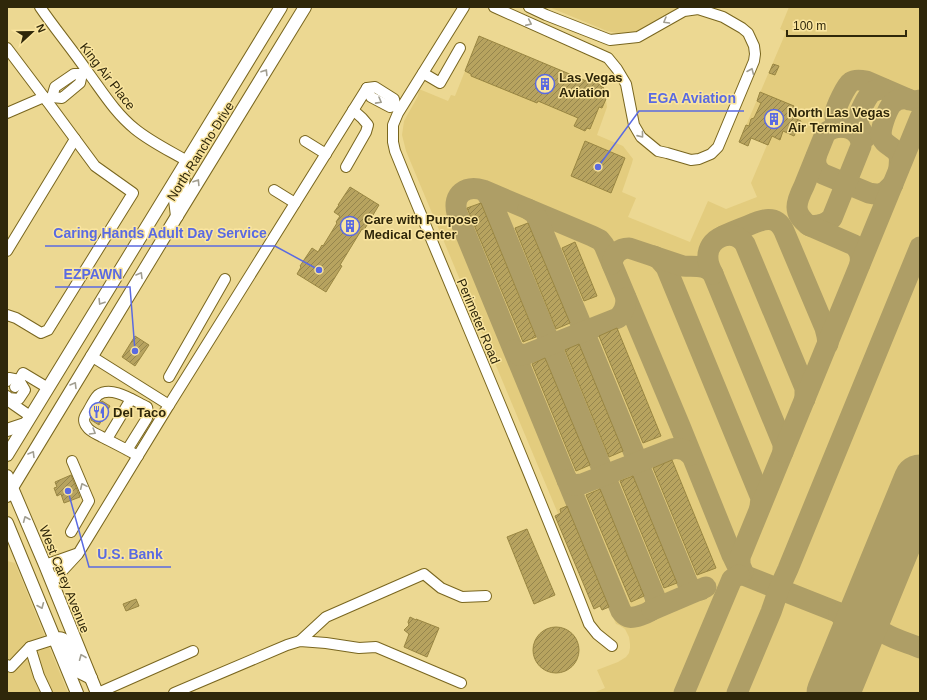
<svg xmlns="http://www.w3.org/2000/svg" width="927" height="700" viewBox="0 0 927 700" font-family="Helvetica,sans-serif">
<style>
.built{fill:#e3cc7e}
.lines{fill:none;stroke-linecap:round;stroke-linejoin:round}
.taxiway{stroke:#ae9e66;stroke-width:21}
.runway{stroke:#ae9e66;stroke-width:53}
.building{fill:url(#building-hatch);stroke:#998642}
.minor-casing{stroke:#79661f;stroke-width:12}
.major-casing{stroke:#79661f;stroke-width:14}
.minor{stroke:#fff;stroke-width:10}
.major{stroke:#fff;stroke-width:12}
.oneway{stroke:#a19e91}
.labels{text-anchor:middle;stroke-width:3;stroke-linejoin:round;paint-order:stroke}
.street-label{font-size:13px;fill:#2f270a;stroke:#fae59f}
.poi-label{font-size:13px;font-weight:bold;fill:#2f270a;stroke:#fae59f;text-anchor:start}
.leader{fill:none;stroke:#5a6ae1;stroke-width:1.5}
.callout-dot{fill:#5a6ae1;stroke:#fae59f;stroke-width:1.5}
.callout-label{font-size:14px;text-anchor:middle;font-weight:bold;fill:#5a6ae1;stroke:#fae59f;stroke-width:3;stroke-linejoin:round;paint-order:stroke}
</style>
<defs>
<pattern id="building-hatch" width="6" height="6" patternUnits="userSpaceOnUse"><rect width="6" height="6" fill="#b7a35f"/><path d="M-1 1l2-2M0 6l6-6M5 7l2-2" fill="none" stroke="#95854d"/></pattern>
</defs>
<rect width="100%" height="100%" fill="#ecd892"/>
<g class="built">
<polygon points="549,7 678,7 646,28 634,33 622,34 607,31"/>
<polygon points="789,7 920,7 920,693 593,693 605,688 597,670 618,662 626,657 629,653 630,648 630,644 629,637 625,629 619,625 616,624 569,512 559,516 406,151 402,135 404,121 409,112 418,96 419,89 448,101 451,95 455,96 479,36 590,83 591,81 601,85 604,88 607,107 597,135 623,146 633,159 632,163 622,192 636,198 628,217 690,242 708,201 726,209 757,197 751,183 767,145 751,138 748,146 739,142 786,32 780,29"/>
<polygon points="7,561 15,563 68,693 7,693"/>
</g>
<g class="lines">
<g class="taxiway">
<path d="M841 127C837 123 834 118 835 113 836 107 846 85 851 82 855 79 861 80 866 81L910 100 915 101 920 100"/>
<path d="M866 137C862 132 858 127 858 120 858 114 867 96 872 92 876 90 880 89 884 89"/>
<path d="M816 157C815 165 817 169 823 174L869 193C881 196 885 193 893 184"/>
<path d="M899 168C899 164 900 160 899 156 896 147 885 146 882 138 879 130 887 111 891 105 895 100 902 98 908 99"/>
<path d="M483 190 487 194 493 205 655 597C656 601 656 606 653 609 649 613 633 619 628 617 625 616 623 614 621 611L457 213C452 194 466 185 483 190L592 236 600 240 604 245 680 426 732 555C736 562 738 571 746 576L842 614C850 614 857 612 864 607 867 604 869 600 873 597"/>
<path d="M528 209 535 214 538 220 688 584C691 588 695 591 701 590"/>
<path d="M808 225C802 220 797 215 797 207 797 200 801 192 804 186 811 169 818 151 825 134 833 125 849 125 857 134 860 137 861 142 861 146L832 218C825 225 819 225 810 226"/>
<path d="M808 225 854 245C860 251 861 256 860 264"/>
<path d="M723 236C731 232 739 229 747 226 761 220 776 213 784 231L825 328 827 336 828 344"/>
<polyline points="654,256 659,259 666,267 761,498 760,507"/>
<path d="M612 264C613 254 619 248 629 248L683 266C694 267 706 264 713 274L783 444V452L740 557V565L743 572"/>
<path d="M713 274C711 270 708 264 708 259 706 238 733 226 745 244L805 388V399"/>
<path d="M514 350 519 355 527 354 618 318C624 312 626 307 626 298"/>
<polyline points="783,452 920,118"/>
<path d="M567 480 573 485 582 484 672 449C680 447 686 450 691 455"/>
<path d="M870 604C870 608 869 612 870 617 875 635 904 641 920 648"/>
<polyline points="652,610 706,587"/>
<path d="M839 613C849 624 851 634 852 649"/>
<polyline points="684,693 729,586 732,579 739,575"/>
<polyline points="737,693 771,612 779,589 788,569 920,247"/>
</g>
<polyline class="runway" points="833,693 920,481"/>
</g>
<g class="building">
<polygon points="479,36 591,83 591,81 601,85 600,86 604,88 602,91 605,92 603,98 606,99 602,108 599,107 590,129 587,128 585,131 574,126 578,118 538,101 537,103 471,76 471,74 465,71"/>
<polygon points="773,64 779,66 775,75 769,73"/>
<polygon points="760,92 794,106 790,116 801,121 794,136 783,131 780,140 772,136 768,145 751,138 748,146 739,142 746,125 749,126 751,119 754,118 761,103 757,101"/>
<polygon points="585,141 625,158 611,193 571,176"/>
<polygon points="350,187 379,205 364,230 362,229 340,265 342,266 326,292 297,274 301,267 300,266 312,248 318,252 322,245 323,246 337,223 336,222 340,216 334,212 339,205 338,205"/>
<polygon points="481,203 536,337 523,342 467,208"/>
<polygon points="528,223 570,323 556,329 515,228"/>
<polygon points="575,242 597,296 584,301 562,248"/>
<polygon points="617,328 661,436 643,443 599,336"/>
<polygon points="135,336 149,345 135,366 122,357"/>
<polygon points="579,344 623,451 609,457 565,350"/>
<polygon points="545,358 590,465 576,471 532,364"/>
<polygon points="102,401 110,406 99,425 91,420"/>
<polygon points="672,460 716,568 697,575 653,468"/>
<polygon points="71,475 80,497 64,503 61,494 57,496 54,488 57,487 55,482"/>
<polygon points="633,476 677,583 664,588 620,481"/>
<polygon points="600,489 644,596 631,602 586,495"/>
<polygon points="567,506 609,607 602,610 600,606 594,609 555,516 561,513 560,509"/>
<polygon points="527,529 555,595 534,604 507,537"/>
<polygon points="136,599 139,606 126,611 123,604"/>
<polygon points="410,617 416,620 416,619 439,628 427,657 404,647 409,634 404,630 409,625 408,622"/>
<circle cx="556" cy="650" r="23"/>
</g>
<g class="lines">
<defs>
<g id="minor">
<path d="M40 7C55 29 72 49 87 71 102 91 115 113 135 129 151 142 170 151 187 161"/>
<path d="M464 7 398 113 393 125V142L395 151C459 309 528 465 589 624L597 634 612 646"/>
<polyline points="494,7 608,58 617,69 626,84 634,125 641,137 658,151 667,153 691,160 699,159 711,154 718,147 754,61 755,54 754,46 748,33 742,28 723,17 698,9 684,11 638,37 610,40 546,15 529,7"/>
<polyline points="7,48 47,101"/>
<polyline points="423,73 440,83 460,48"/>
<polyline points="367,88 375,87 394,99 395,105 400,109"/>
<polyline points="367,88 371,97 390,107 395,105"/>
<polyline points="52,97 62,98 80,83 82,74"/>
<polyline points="7,113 44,97"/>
<polyline points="305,141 326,154"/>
<polyline points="346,167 366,132 368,125 362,118 353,110"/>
<polyline points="274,190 295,203"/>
<polyline points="7,251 75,139"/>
<polyline points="7,315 16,318 41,333 48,330 133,193 95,166 47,101 52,97 55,87 74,74 82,74 87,71"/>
<polyline points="169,377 225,279"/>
<polyline points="7,381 9,378 19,380 25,390 19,399 8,398 7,396"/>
<polyline points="15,387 23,373 48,388"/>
<polyline points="7,400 30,416"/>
<polyline points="169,405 367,88"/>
<polyline points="107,439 131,399"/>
<path d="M127 450 147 418 148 412 147 407C134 401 112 385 98 395 94 399 91 406 88 411 84 417 82 421 87 427 90 432 97 434 102 437 114 443 126 449 138 456"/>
<polyline points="71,532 89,501 72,461"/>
<polyline points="45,565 76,554"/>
<polyline points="52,582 78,554 169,405 91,356"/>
<polyline points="300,641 326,617 424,574 441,588 462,597 486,596"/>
<polyline points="7,665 11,667 30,647"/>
<polyline points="47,693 39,676 30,647 55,639"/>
<polyline points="98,693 193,651"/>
<polyline points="174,693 287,645 300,641 326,643 359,648 376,647 461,683"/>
</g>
<g id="major">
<polyline points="177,216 175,200 183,184 184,176"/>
<polyline points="7,430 25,424"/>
<polyline points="7,455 187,161 281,7"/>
<polyline points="7,476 45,565 97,693"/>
<polyline points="7,496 177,216 305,7"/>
<polyline points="7,523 77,693"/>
<path d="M55 639C58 638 61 637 64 640L77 671 91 678"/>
</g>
</defs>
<use href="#minor" class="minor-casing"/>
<use href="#major" class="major-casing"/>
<use href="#minor" class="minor"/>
<use href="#major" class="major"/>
</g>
<defs><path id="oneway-chevron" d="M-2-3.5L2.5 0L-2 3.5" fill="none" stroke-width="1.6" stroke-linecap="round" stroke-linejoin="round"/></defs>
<g class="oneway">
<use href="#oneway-chevron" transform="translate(666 21) rotate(150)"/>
<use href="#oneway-chevron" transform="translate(529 23) rotate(24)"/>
<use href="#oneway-chevron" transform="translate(751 71) rotate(-67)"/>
<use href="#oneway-chevron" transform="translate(265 72) rotate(-58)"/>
<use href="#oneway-chevron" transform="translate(379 101) rotate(29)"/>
<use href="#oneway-chevron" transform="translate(641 135) rotate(51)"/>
<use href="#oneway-chevron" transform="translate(197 182) rotate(-58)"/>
<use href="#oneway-chevron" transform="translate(140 275) rotate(-59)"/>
<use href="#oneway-chevron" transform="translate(101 302) rotate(122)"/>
<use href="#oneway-chevron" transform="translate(74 385) rotate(-59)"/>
<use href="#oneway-chevron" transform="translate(93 432) rotate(31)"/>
<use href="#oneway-chevron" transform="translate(32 454) rotate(-59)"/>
<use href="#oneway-chevron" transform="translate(83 486) rotate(-114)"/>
<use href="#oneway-chevron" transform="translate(26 519) rotate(-113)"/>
<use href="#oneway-chevron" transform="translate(41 606) rotate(67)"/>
<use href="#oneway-chevron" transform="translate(82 657) rotate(-112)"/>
</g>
<defs>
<symbol id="building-ring" viewBox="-11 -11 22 22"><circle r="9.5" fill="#fae59f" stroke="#5a6ae1" stroke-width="1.5"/><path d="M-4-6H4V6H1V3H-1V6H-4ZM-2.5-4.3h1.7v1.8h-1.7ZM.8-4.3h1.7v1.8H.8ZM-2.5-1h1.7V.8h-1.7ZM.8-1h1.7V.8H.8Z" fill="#5a6ae1"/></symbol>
<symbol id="restaurant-ring" viewBox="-11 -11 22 22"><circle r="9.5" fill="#fae59f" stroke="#5a6ae1" stroke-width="1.5"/><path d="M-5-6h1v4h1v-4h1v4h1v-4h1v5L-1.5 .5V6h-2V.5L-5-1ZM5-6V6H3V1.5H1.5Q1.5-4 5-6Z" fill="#5a6ae1"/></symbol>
</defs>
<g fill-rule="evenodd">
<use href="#building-ring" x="534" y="73" width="22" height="22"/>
<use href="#building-ring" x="763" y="108" width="22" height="22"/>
<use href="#building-ring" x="339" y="215" width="22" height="22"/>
<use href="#restaurant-ring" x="88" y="401" width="22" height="22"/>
</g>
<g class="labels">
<g class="street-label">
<text transform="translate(108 76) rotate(52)" y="5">King Air Place</text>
<text transform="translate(200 151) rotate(-58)" y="5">North Rancho Drive</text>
<text transform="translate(479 321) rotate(67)" y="5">Perimeter Road</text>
<text transform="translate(65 579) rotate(68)" y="5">West Carey Avenue</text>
</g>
<g class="poi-label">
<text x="559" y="82">Las Vegas<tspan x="559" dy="15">Aviation</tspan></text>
<text x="788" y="117">North Las Vegas<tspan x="788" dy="15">Air Terminal</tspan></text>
<text x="364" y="224">Care with Purpose<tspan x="364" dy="15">Medical Center</tspan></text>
<text x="113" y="417">Del Taco</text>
</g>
</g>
<path class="leader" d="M598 167L639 111H744M319 270L275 246H45M135 351L130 287H55M68 491L89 567H171"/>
<g class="callout-dot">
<circle cx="598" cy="167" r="4"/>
<circle cx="319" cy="270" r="4"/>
<circle cx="135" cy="351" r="4"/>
<circle cx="68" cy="491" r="4"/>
</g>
<g class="callout-label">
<text x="692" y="103">EGA Aviation</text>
<text x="160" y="238">Caring Hands Adult Day Service</text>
<text x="93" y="279">EZPAWN</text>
<text x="130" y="559">U.S. Bank</text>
</g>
<rect width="927" height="700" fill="none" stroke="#2f270a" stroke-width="16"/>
<g transform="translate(32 32) rotate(68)" stroke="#fae59f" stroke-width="3" paint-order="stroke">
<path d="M0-3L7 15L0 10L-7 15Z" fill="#2f270a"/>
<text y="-6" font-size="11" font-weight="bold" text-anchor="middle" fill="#2f270a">N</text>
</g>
<path d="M787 30v6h119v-6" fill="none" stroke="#2f270a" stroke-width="2"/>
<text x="793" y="30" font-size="12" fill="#2f270a" stroke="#fae59f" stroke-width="3" paint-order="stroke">100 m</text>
</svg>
